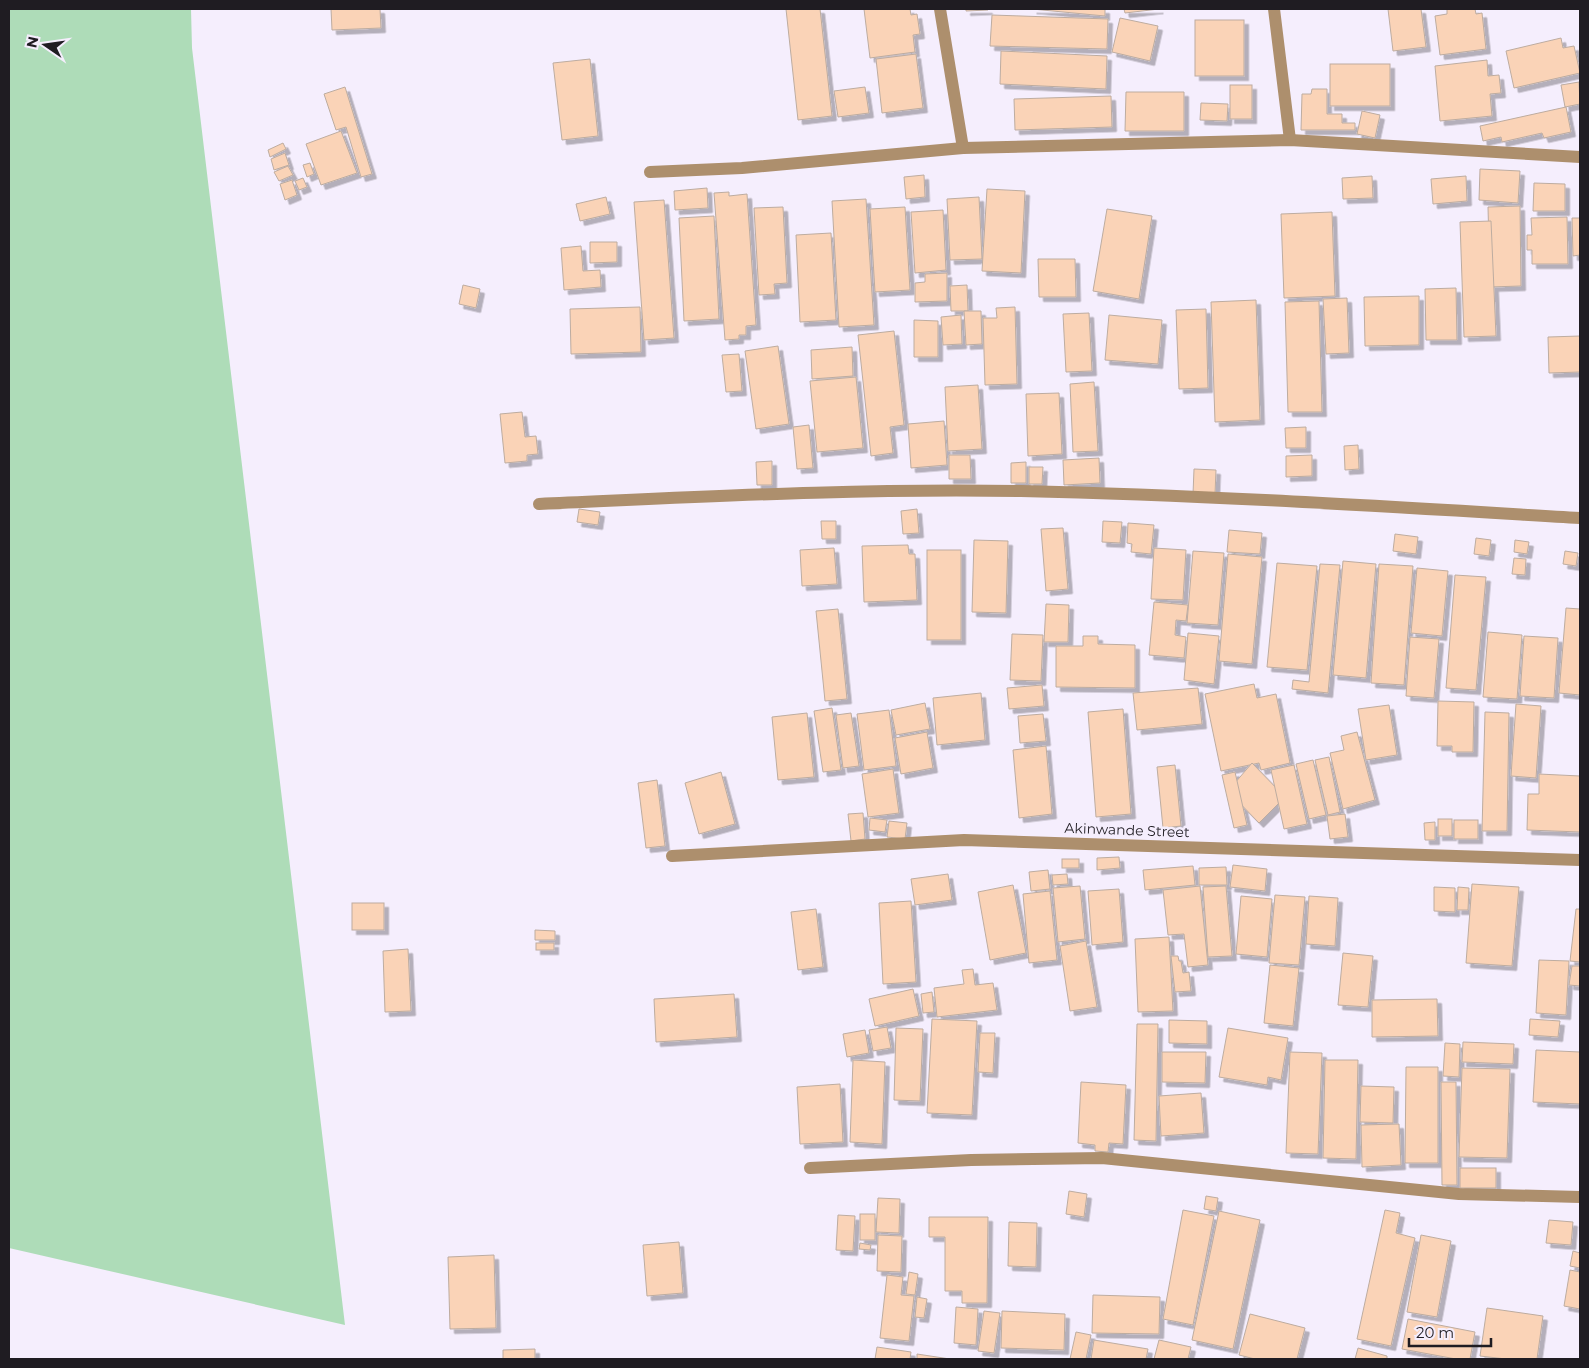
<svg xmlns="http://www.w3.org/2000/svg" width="1589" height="1368" viewBox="0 0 1589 1368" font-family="Montserrat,sans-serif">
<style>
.grass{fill:#aedcb8}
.building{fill:#fad3b7;stroke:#bdaca0;filter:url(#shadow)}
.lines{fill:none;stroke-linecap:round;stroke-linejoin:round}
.street{stroke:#ad8f6d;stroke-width:12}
.labels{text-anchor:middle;stroke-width:5;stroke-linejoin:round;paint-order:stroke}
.street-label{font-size:14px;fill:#1f1c22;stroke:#f5eefd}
</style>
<defs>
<filter id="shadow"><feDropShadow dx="4.5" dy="4.5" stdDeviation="0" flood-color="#0004"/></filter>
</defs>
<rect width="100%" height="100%" fill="#f5eefd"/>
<polygon class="grass" points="9,9 191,9 192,48 345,1325 9,1248"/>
<g class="building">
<polygon points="331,9 380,9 381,28 332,30"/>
<polygon points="786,9 820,9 832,116 798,120"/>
<polygon points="864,9 910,9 911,15 917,14 920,34 913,35 915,52 870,58"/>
<polygon points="966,9 988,9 988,10 966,11"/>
<polygon points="1032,9 1105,9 1105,16"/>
<polygon points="1124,9 1159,9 1125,13"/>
<polygon points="1388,9 1421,9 1426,47 1393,51"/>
<polygon points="1447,9 1475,9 1476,14 1482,13 1486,49 1440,55 1435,16 1447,14"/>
<polygon points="992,15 1108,19 1107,49 990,46"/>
<polygon points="1120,18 1158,26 1150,61 1112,52"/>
<rect x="1195" y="20" width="49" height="56"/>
<polygon points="1561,38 1563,48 1574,46 1580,73 1514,88 1506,51"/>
<polygon points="1001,51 1107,56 1106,89 1000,84"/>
<polygon points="916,54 923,108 882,113 876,59"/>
<polygon points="590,59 598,136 562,140 553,63"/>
<polygon points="1487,60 1488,76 1499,75 1501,93 1490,94 1492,116 1440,121 1435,66"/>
<rect x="1330" y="64" width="60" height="42"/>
<polygon points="1579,82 1580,104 1565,107 1561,85"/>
<rect x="1230" y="85" width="22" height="34"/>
<polygon points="345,87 372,174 361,177 346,127 336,130 324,94"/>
<polygon points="865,87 869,113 838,117 834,91"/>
<polygon points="1312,89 1327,89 1327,114 1342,114 1342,123 1355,123 1355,130 1301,130 1302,94 1311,94"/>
<polygon points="1126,92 1184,92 1184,131 1125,131"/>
<polygon points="1111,96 1112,127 1015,130 1014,99"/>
<polygon points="1201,103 1228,104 1227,121 1200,120"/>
<polygon points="1566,107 1571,132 1544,138 1542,133 1502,142 1501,137 1483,141 1480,126"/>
<polygon points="1362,111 1380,115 1375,138 1357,134"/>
<polygon points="341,131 357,173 321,185 306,144"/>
<polygon points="283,143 286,149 270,157 268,150"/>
<polygon points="285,153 289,165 274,170 271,159"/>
<polygon points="310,163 314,174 307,177 303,165"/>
<polygon points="288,166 293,175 279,181 274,172"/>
<polygon points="1480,169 1520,171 1518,203 1479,200"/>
<polygon points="924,175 925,197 906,199 904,177"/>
<polygon points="1372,176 1373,198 1343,199 1342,178"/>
<polygon points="1466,176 1467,201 1433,204 1431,179"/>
<polygon points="303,178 307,187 299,190 295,181"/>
<polygon points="292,180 297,195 285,200 280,184"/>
<polygon points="1534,183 1565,184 1565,211 1533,211"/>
<polygon points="707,188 708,208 675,210 674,191"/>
<polygon points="987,189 1025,191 1021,273 982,271"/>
<polygon points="729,192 729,196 747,194 756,325 746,326 746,335 739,335 739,339 725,340 714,193"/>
<polygon points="606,197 610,214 580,221 576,204"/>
<polygon points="979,197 982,259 950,260 947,199"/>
<polygon points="866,199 874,325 839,327 832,201"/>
<polygon points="664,200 674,338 644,340 634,202"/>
<polygon points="1520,206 1521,286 1490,287 1488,207"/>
<polygon points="783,207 787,283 774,284 775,294 759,295 754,208"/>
<polygon points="905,207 910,290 875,292 870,209"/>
<polygon points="1107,209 1152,216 1139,299 1093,291"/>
<polygon points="943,210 946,270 915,273 911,212"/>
<polygon points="1332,212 1335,296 1284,298 1281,214"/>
<polygon points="714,216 719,319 684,321 679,218"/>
<polygon points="1567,217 1568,264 1532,264 1532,250 1527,250 1527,235 1532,235 1531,218"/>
<polygon points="1572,218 1580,218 1580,255 1573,256"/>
<polygon points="1491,221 1496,336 1464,337 1460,222"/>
<polygon points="831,233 836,320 800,322 796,235"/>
<polygon points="590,242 617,242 617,262 590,263"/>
<polygon points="581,246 583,271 600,270 601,287 564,290 561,248"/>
<polygon points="1038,259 1075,259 1076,297 1039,297"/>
<polygon points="947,273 947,301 915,302 915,283 925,282 925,274"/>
<polygon points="463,285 480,289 476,308 459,304"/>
<polygon points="967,285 968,311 951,311 950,286"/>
<polygon points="1456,288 1457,340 1426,340 1425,289"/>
<polygon points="1419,296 1419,345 1365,346 1364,297"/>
<polygon points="1347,298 1349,353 1326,354 1323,299"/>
<polygon points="1256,300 1260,420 1215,422 1211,302"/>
<polygon points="1319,301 1322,412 1288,412 1285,302"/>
<polygon points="640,307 641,352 571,354 570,309"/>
<polygon points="1015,307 1017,384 985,385 983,318 997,318 996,308"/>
<polygon points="1206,309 1208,388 1179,389 1176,310"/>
<polygon points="964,311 981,311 982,344 966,345"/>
<polygon points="1089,313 1092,371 1066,372 1063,314"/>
<polygon points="961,315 962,344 943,345 941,317"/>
<polygon points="1109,315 1162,320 1158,364 1105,360"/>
<polygon points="914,320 938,321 938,357 914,357"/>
<polygon points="894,331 904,425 890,427 893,453 871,456 858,335"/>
<polygon points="1580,336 1580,372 1549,373 1548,337"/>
<polygon points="778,346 789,424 756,429 745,351"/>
<polygon points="852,347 853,376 812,379 811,350"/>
<polygon points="739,354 742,391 726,392 722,355"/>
<polygon points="856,377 863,448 817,452 810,381"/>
<polygon points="1094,382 1098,451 1073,452 1070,384"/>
<polygon points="978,385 982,449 948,451 945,387"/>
<polygon points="1059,393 1062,454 1028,456 1026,394"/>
<polygon points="522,412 525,437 536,436 538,454 527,455 527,461 505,463 500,414"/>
<polygon points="944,421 947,465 911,468 908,424"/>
<polygon points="809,425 813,468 797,469 793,427"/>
<polygon points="1306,427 1306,448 1286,448 1285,428"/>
<polygon points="1358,445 1359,469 1345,470 1344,446"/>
<polygon points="949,455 970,455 971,479 949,479"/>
<polygon points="1312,455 1312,476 1286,477 1286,456"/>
<polygon points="1099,458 1100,483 1064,485 1063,460"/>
<polygon points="772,461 772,485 757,485 756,462"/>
<polygon points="1026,462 1026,483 1011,483 1011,463"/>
<polygon points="1029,467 1043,467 1042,484 1029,484"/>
<polygon points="1194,469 1216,470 1215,494 1193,494"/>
<polygon points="579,509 600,512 598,525 577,522"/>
<polygon points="917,509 919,533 903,534 901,511"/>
<polygon points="821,521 836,521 836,539 822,539"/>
<polygon points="1103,521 1122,522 1120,543 1102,542"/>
<polygon points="1128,523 1154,525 1151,554 1131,552 1132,544 1127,543"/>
<polygon points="1063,528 1068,589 1046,591 1041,529"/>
<polygon points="1229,530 1262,533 1260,554 1227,552"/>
<polygon points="1395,534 1418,537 1416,554 1393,551"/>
<polygon points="1476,538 1491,540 1489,556 1474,554"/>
<polygon points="974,540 1008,541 1006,613 972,612"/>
<polygon points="1515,540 1529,542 1527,554 1514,552"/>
<polygon points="908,545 909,554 915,554 917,600 864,602 862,546"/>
<polygon points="834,548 837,584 802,586 800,550"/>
<polygon points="1154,548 1186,550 1183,600 1151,599"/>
<rect x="927" y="550" width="34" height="90"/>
<polygon points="1193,551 1224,553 1218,625 1187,623"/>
<polygon points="1565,551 1578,553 1576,566 1563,564"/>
<polygon points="1228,554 1262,557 1252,664 1219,661"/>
<polygon points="1514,558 1526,559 1525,575 1512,574"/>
<polygon points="1343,561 1376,564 1366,678 1333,675"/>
<polygon points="1277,563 1317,566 1307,670 1267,667"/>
<polygon points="1320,564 1340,565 1328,693 1292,689 1293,680 1309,682"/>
<polygon points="1379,564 1413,566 1404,685 1371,683"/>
<polygon points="1417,568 1448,571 1442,636 1411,633"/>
<polygon points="1455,575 1486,577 1476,690 1446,688"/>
<polygon points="1154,602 1188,605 1186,621 1176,620 1175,635 1186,637 1184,658 1149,655"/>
<polygon points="1046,604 1069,605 1068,642 1044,642"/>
<polygon points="1566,608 1580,609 1580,695 1559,693"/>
<polygon points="838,609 847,699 825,701 816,611"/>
<polygon points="1488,632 1522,635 1517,699 1483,697"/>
<polygon points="1188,633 1219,636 1214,684 1184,680"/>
<polygon points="1012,634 1043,635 1041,681 1010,680"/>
<polygon points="1083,636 1098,636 1098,644 1135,645 1135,688 1056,687 1056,646 1083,646"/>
<polygon points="1524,636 1558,638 1554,698 1520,696"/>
<polygon points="1410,637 1439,639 1434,698 1406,696"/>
<polygon points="1254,684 1257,698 1276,694 1290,763 1261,770 1259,763 1221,771 1205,694"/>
<polygon points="1042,685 1044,706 1009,709 1007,688"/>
<polygon points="1198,688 1202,724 1137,730 1133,693"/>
<polygon points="981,693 985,740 937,745 933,698"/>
<polygon points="1438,701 1474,702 1473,752 1452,752 1452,746 1437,746"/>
<polygon points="925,703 930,729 896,735 891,710"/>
<polygon points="1516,704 1541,706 1536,778 1511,776"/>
<polygon points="1389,705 1397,755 1366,760 1358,709"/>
<polygon points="832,708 841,770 823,772 814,711"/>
<polygon points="1123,709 1131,814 1096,817 1088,712"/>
<polygon points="889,710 896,766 864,770 857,714"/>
<polygon points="1485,712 1509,713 1507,831 1482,831"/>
<polygon points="807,713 814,777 778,780 772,717"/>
<polygon points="851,713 859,766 843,768 836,715"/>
<polygon points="1043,714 1046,741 1020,743 1018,716"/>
<polygon points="927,732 933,768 901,774 895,738"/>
<polygon points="1357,732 1375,800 1343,809 1330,753 1344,750 1341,736"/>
<polygon points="1046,746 1052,814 1019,818 1013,750"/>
<polygon points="1329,757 1340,812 1328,815 1315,760"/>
<polygon points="1313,760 1326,815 1309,819 1296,764"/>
<polygon points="1252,763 1285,797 1259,823 1228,791"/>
<polygon points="1175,765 1181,826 1163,828 1157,767"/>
<polygon points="1294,765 1307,824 1284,829 1271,770"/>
<polygon points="893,769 899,813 868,817 862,774"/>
<polygon points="721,772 735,824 699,834 685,783"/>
<polygon points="1235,772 1247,825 1234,828 1222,775"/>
<polygon points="1539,774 1580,776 1580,832 1527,830 1528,794 1539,794"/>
<polygon points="657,780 665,846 646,848 638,783"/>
<polygon points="863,813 865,839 851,841 848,814"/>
<polygon points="1345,814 1348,837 1330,839 1327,816"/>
<polygon points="870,818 887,820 885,832 869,830"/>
<rect x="1438" y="819" width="14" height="17"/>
<rect x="1454" y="820" width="24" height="19"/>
<polygon points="889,821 907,823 905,839 887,837"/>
<polygon points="1435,822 1435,840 1425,840 1424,823"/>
<polygon points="1119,857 1120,868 1097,870 1097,858"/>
<rect x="1062" y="859" width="17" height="9"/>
<polygon points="1233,865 1267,869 1265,891 1230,887"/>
<polygon points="1193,866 1195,885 1145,890 1143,870"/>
<polygon points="1226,867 1227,885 1199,885 1199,868"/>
<polygon points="1048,870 1050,889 1031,891 1029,872"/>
<polygon points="948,874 952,900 915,905 911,879"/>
<polygon points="1067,874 1068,884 1053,885 1052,875"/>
<polygon points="1472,884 1519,887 1512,966 1466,963"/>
<polygon points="1013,885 1026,953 990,960 978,892"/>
<polygon points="1080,886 1085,939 1058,942 1053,888"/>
<polygon points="1200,886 1208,965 1188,967 1184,934 1168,935 1163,890"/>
<polygon points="1226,886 1232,956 1208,957 1203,887"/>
<polygon points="1434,887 1455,888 1455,912 1434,911"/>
<polygon points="1458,887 1469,888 1468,910 1457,910"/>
<polygon points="1119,889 1123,942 1092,945 1088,891"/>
<polygon points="1050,891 1057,960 1029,963 1023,894"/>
<polygon points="1275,895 1305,897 1299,965 1269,963"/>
<polygon points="1241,896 1272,899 1267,957 1236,954"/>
<polygon points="1309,896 1338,898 1335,946 1306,944"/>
<polygon points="911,901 916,982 883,984 879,903"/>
<rect x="352" y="903" width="32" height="27"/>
<polygon points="816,909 823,967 798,970 791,912"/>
<polygon points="1576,909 1580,909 1580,962 1570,961"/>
<polygon points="535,930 555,931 555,940 535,940"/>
<polygon points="1169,937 1173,1011 1138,1012 1135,939"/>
<polygon points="1086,941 1097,1007 1070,1011 1060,946"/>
<rect x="536" y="943" width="18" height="7"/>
<polygon points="408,949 411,1011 385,1012 383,951"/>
<polygon points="1343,953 1373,956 1368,1007 1338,1005"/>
<polygon points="1171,956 1178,956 1179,961 1181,961 1183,973 1189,972 1191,991 1175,992"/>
<polygon points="1539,960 1569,961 1566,1015 1536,1013"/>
<polygon points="1270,965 1299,968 1293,1026 1264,1023"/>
<polygon points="1572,966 1580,966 1580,986 1569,985"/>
<polygon points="973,969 975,985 993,983 997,1010 937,1017 934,988 964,984 962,970"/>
<polygon points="913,989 919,1016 875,1026 869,999"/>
<polygon points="932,992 934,1012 923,1013 921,994"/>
<polygon points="734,994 737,1037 656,1042 654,999"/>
<polygon points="1437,999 1438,1036 1372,1037 1372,1000"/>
<polygon points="932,1019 977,1021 972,1115 927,1113"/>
<polygon points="1530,1019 1560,1021 1558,1037 1529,1035"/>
<polygon points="1169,1020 1207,1021 1207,1044 1169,1043"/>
<polygon points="1137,1024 1158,1024 1156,1141 1134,1140"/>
<polygon points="887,1027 891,1048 873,1051 869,1030"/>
<polygon points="896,1028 923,1029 920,1101 894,1100"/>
<polygon points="1228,1028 1288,1038 1281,1080 1268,1077 1267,1085 1219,1077"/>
<polygon points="865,1030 869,1053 847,1057 843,1034"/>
<polygon points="980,1033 995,1033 993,1073 978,1072"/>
<polygon points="1463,1042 1514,1044 1513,1064 1462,1062"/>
<polygon points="1445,1043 1460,1044 1459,1077 1443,1076"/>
<polygon points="1536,1050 1580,1052 1580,1104 1533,1102"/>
<polygon points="1162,1052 1206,1052 1205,1083 1162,1082"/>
<polygon points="1290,1052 1322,1053 1318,1154 1286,1153"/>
<polygon points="853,1060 885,1062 882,1144 850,1142"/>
<polygon points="1325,1060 1358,1060 1356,1159 1323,1158"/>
<polygon points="1406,1067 1438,1067 1438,1163 1405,1163"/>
<polygon points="1462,1068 1510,1069 1507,1158 1459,1157"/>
<polygon points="1081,1082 1126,1085 1123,1144 1109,1143 1108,1152 1095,1151 1095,1145 1078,1143"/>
<polygon points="1441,1082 1456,1082 1457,1185 1442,1185"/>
<polygon points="840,1084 843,1142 800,1144 797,1087"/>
<polygon points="1361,1086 1394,1087 1393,1123 1360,1122"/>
<polygon points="1201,1093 1204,1133 1161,1136 1159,1096"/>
<polygon points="1399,1124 1401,1165 1362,1167 1361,1125"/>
<rect x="1460" y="1168" width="36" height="20"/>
<polygon points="1069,1191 1087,1194 1084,1217 1066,1214"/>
<polygon points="1206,1196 1218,1198 1216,1211 1204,1209"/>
<polygon points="878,1198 900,1199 899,1233 876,1232"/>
<polygon points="1183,1210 1214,1216 1193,1325 1163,1319"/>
<polygon points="1385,1210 1400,1213 1396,1233 1415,1238 1391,1346 1357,1339"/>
<polygon points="1219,1211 1260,1220 1233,1349 1192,1340"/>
<rect x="860" y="1214" width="15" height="26"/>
<polygon points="838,1215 855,1216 853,1251 836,1250"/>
<polygon points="929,1217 988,1217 987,1303 962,1303 962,1291 945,1291 945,1237 929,1237"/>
<polygon points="1549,1220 1573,1222 1571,1245 1546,1243"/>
<polygon points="1009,1222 1037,1223 1036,1267 1008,1266"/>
<polygon points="878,1235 902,1236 901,1272 877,1271"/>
<polygon points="1421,1235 1451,1241 1437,1317 1407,1312"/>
<polygon points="679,1242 683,1293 647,1296 643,1245"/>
<polygon points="860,1243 871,1245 870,1250 859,1249"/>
<polygon points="1573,1251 1580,1253 1580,1268 1570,1266"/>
<polygon points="494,1255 496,1328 450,1329 448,1257"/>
<polygon points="1570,1270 1580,1272 1580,1309 1564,1306"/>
<polygon points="909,1272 918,1274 915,1295 906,1294"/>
<polygon points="887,1275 903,1277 901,1295 914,1296 909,1341 880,1338"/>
<polygon points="1093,1295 1160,1297 1159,1334 1092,1333"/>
<polygon points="917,1297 927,1299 924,1318 915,1317"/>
<polygon points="956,1307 978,1309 976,1345 954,1343"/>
<polygon points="1487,1308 1543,1316 1537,1359 1506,1359 1480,1356"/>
<polygon points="984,1311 1000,1313 994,1353 978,1351"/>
<polygon points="1002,1311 1065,1314 1064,1350 1001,1348"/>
<polygon points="1250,1314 1305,1328 1297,1359 1255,1359 1239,1355"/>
<polygon points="1408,1319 1475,1332 1470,1359 1456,1359 1402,1349"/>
<polygon points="1076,1332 1091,1335 1086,1359 1070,1359"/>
<polygon points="1094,1340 1148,1349 1146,1359 1091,1359"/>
<polygon points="1159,1340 1191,1347 1188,1359 1154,1359"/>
<polygon points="877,1347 911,1352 910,1359 875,1359"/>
<polygon points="1358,1348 1387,1356 1387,1359 1355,1359"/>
<polygon points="535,1349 535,1359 503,1359 503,1350"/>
<polygon points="917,1354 950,1359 917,1359"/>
</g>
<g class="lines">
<g class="street">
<polyline points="940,9 963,148 1290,140 1580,157"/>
<polyline points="1274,9 1290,140"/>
<polyline points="650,172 742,168 963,148"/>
<path d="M539 504C700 497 860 488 1021 491 1207 495 1394 507 1580 518"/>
<polyline points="672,856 964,840 1580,860"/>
<polyline points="810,1168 971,1160 1102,1158 1459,1194 1580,1197"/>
</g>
</g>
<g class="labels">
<g class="street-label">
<text transform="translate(1127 830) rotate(2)" y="5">Akinwande Street</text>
</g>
</g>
<rect width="1589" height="1368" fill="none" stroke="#1f1c22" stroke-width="20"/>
<g transform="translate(45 45) rotate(283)" stroke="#f5eefd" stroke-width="4" paint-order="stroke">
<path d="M0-4L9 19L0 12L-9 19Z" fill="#1f1c22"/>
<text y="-8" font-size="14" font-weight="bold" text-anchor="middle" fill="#1f1c22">N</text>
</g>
<path d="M1409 1338v8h82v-8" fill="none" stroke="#1f1c22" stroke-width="2.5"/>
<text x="1416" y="1338" font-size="15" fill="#1f1c22" stroke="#f5eefd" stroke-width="4" paint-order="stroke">20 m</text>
</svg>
